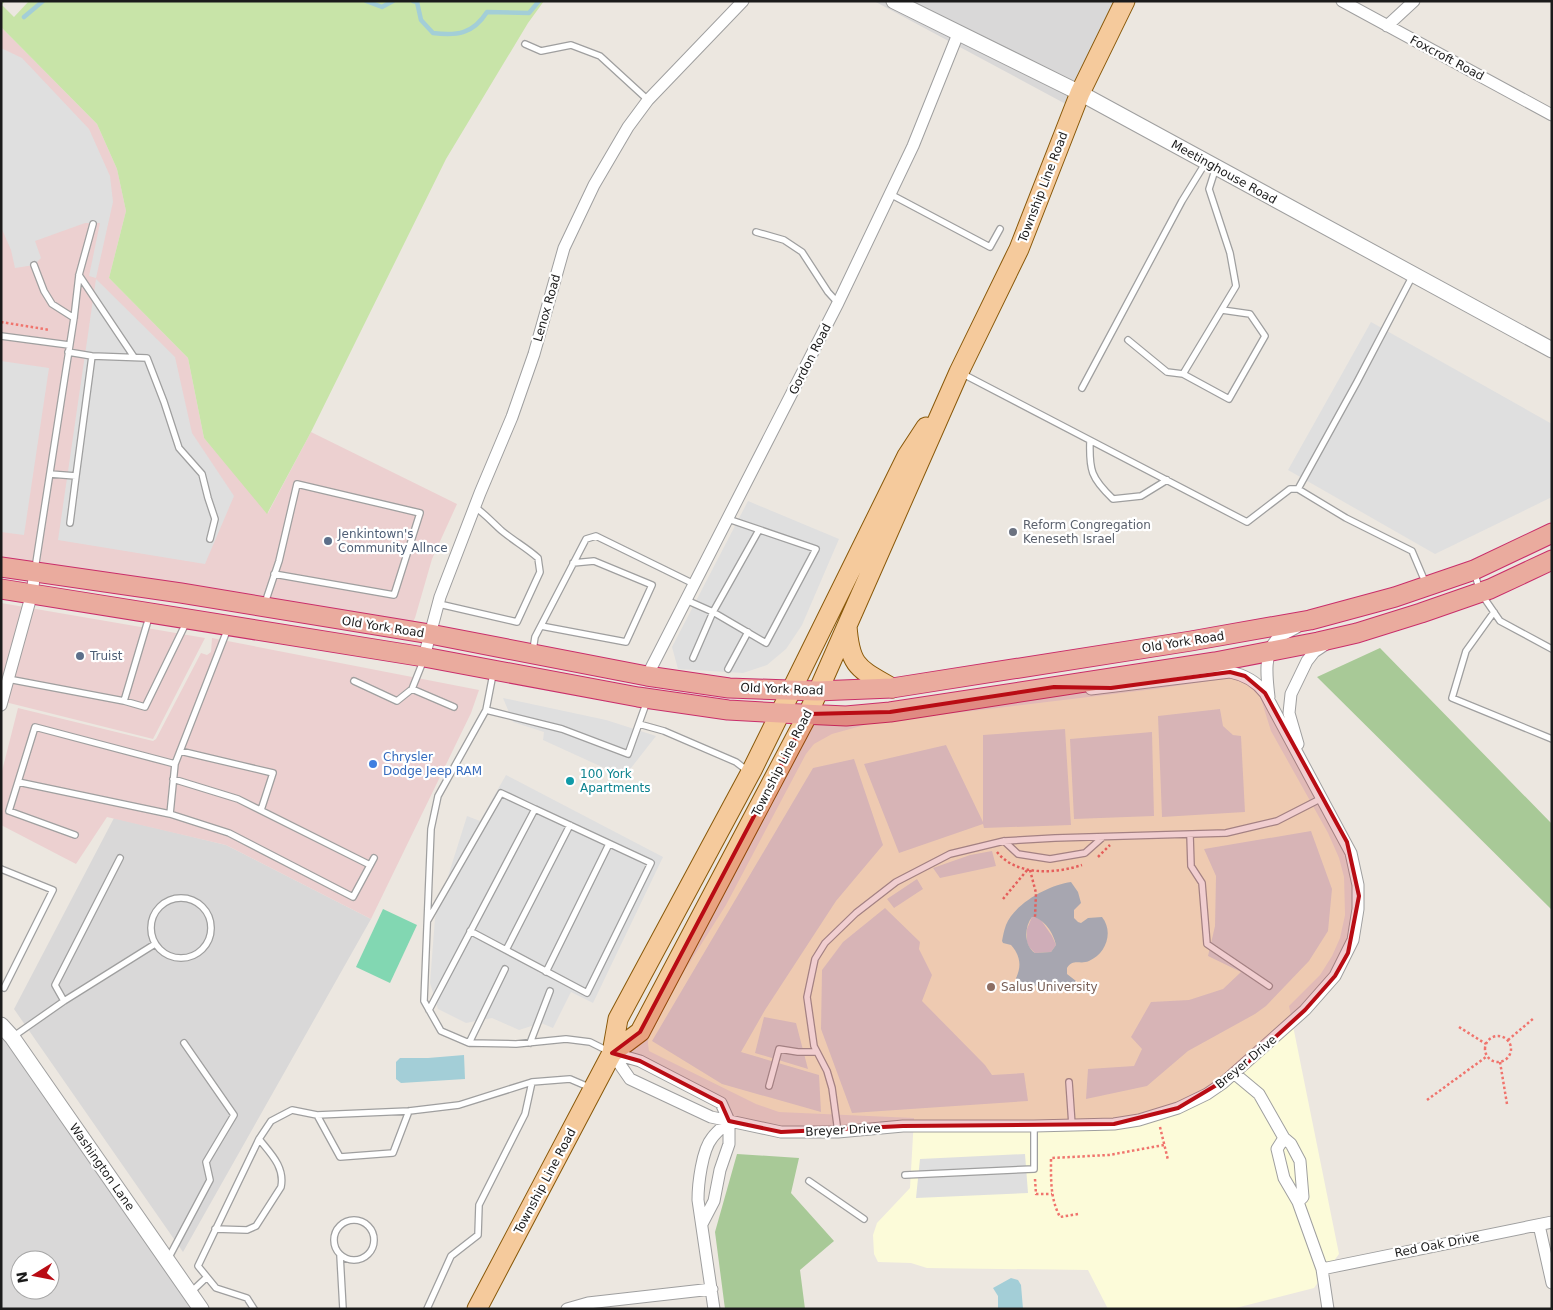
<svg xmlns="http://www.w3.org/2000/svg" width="1553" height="1310" font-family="'DejaVu Sans',sans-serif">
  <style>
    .residential { fill: #d9d8d8; fill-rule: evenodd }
    .commercial { fill: #ecd0d0 }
    .education { fill: #fcfbd9 }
    .grass { fill: #c8e4a8 }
    .forest { fill: #a8c997 }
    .pitch { fill: #82d7b2 }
    .parking { fill: #dfdfdf }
    .plaza { fill: #d5d6e1 }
    .water { fill: #a3ced7; fill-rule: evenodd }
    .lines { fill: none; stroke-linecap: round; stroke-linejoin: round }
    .stream { stroke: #a3ced7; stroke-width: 4.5 }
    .service-casing { stroke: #9f9f9f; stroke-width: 8 }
    .minor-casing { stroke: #9f9f9f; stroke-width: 13 }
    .tertiary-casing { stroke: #9f9f9f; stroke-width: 17 }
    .primary-casing { stroke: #885809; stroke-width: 21 }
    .trunk-casing { stroke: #c92e6a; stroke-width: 21 }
    .path { stroke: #f0746d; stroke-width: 2.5; stroke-dasharray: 2.5 2.5; stroke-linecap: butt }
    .service { stroke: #fff; stroke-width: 5.5 }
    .minor { stroke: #fff; stroke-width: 11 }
    .tertiary { stroke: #fff; stroke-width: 15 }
    .primary { stroke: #f5ca9c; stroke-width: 19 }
    .trunk { stroke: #eaab9e; stroke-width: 19 }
    .marked { fill: #b90c14; fill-opacity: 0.2; stroke: #b90c14; stroke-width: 4; stroke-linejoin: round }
    .worship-dot { fill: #6b7280; stroke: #fff; stroke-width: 2 }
    .service-dot { fill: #5c6f8a; stroke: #fff; stroke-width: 2 }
    .shop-dot { fill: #3f7fe0; stroke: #fff; stroke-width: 2 }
    .culture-dot { fill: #0f9aa8; stroke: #fff; stroke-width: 2 }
    .education-dot { fill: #8d6e63; stroke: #fff; stroke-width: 2 }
    .labels { text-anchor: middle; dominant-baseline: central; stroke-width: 4.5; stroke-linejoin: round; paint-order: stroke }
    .street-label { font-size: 12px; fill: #1b1b1b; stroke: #fff }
    .worship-label { font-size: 12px; fill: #5b616d; stroke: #fff; text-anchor: start }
    .service-label { font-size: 12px; fill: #4e5e75; stroke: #fff; text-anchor: start }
    .shop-label { font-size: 12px; fill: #366cbe; stroke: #fff; text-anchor: start }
    .culture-label { font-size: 12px; fill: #0d838f; stroke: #fff; text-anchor: start }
    .education-label { font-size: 12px; fill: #785e54; stroke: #fff; text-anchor: start }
  </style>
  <rect width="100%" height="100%" fill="#ece7e0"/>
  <path class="residential" d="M874 1H1127L1075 109Z
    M114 818 226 845 371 919 183 1252 14 1009Z
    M1 1025 201 1309H1ZM20 1260H50V1290H20Z"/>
  <path class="commercial" d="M1 27 97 124 117 169 126 211 109 278 188 358 204 438 268 513 311 432 457 504 432 559 415 618 407 631 1 568Z
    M1 603 205 638 153 739 1 701Z
    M212 638 479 690 471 713 371 919 226 845 107 817 76 864 1 825V775L18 708 153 741 156 739 201 653 207 655 211 652Z"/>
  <path class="education" d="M1230 678 1246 684 1260 696 1271 731 1328 833 1339 858 1344 877 1345 915 1340 938 1332 956 1320 975 1289 1006 1339 1254 1314 1288 1232 1309H1108L1088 1270 927 1268 911 1263 878 1262 874 1254 873 1235 877 1223 910 1188 914 1118 779 1112 756 1104 649 1051 648 1043 649 1032 666 1000 726 905 806 754 814 744 832 734 872 723 1155 689Z"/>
  <path class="grass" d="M1 1H5L2 5 14 17 29 1H544L528 23 446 159 311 432 267 514 204 438 188 358 109 278 126 211 117 169 97 124 1 27Z"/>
  <path class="forest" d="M1380 648 1552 824V910L1317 677Z
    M737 1154 799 1158 791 1193 834 1241 800 1270 805 1309H725L715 1232Z"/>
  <path class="pitch" d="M383 909 417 925 390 983 356 967Z"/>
  <path class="parking" d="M1 48 22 58 89 129 110 176 113 202 96 278 89 276 100 223H85L35 241 41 258 34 265 15 268 11 250 1 227Z
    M96 279 175 357 192 433 234 496 205 564 58 540Z
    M1371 322 1552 424V497L1435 554 1288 470Z
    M1 361 49 368 24 535 1 532Z
    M748 501 839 539 802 625 786 649 767 665 743 673 678 669 672 647Z
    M503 698 606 720 656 736 624 777 543 740 544 732 513 722Z
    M1220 709 1223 726 1233 735 1241 736 1245 812 1162 817 1158 716Z
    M1065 729 1071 825 984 828 983 824 899 853 864 764 946 745 983 822V735Z
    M1152 732 1154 816 1074 819 1070 739Z
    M854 759 883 845 836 901 765 1010 741 1052 819 1075 821 1112 722 1084 652 1041 813 768Z
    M506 775 663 857 593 1003 571 992 553 1028 541 1023 519 1030 492 1018 466 1023 438 1009 430 983 435 918 467 816 480 821Z
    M1311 831 1332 889 1328 931 1309 961 1266 1006 1255 1014 1188 1051 1147 1086 1086 1099 1088 1069 1134 1066 1142 1049 1131 1037 1151 1002 1189 1000 1223 989 1241 972 1208 956 1215 926 1216 876 1204 849Z
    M992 851 996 866 940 878 933 868 970 855Z
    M917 879 923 889 894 908 887 899Z
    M885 908 920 942 919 949 932 975 922 1001 985 1065 992 1075 1024 1073 1028 1101 852 1113 821 1029 822 970 843 942Z
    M764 1017 796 1023 808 1069 755 1053Z
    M1025 1154 1028 1193 916 1198 920 1159Z"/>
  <path class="plaza" d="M1032 917 1037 918 1041 920 1052 936 1056 945 1051 952 1035 953 1029 947 1027 942V929Z"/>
  <path class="water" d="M1071 882 1078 892 1081 903 1074 910V918L1078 922 1081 923 1088 918 1102 917C1114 932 1106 954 1089 961 1080 965 1073 958 1067 968V974L1076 981 1066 988 1055 985 1037 986 1020 983 1016 978C1022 966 1020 955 1011 945L1003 943 1002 941C1003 936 1004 930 1006 925 1015 903 1049 885 1071 882ZM1032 917C1044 918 1054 934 1056 945L1051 952 1035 953C1024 946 1024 927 1032 917Z
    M464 1055 465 1079 401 1083 396 1079V1062L400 1058H428Z
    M1011 1278 1018 1280 1021 1285 1023 1309H998V1296L993 1288Z"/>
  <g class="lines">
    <path class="stream" d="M366 1 382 7 393 1
      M413 1 417 2 421 20 433 33C457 36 473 34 487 12L529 13 539 1
      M24 17 43 1"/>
    <g class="service-casing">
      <path id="service" d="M525 44 541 51 571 45 600 56 648 100
        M1216 167 1209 189 1230 253 1236 286 1183 374 1229 399 1265 336 1250 314 1222 310
        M890 194 990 247 1000 229
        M756 232 784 240 802 252 828 292 838 303
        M34 265 44 291 52 304 74 318
        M79 275 134 357
        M1 336 69 345
        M1128 340 1167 372 1183 374
        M68 352 92 356 147 358 164 402 179 448 202 474 208 498 215 519 210 539
        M961 373 1247 522 1290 489H1298L1346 518 1412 551 1426 584
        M1082 388 1182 201 1206 162
        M1090 441C1089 470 1091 478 1113 499L1141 496 1167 480
        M50 474 76 476 70 523
        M76 476 92 356
        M1298 489 1357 382 1413 275
        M728 519 816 549 766 643 713 612 759 530
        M35 569 74 318 79 275 93 224
        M1475 574 1480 592 1500 621 1552 649
        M686 600 713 612 693 658
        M265 603 279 561 297 484 420 513 394 595 274 574
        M439 604 517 622 540 572 538 558C527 548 514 541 502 531 493 523 485 514 475 507
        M1494 612 1466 651 1452 698 1552 739
        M541 626 626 642 652 585 594 561 573 563
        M533 650 535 637 586 539 596 536 694 584
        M728 669 748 632
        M493 674 486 710 562 729 628 754 647 701
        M8 679 124 701 145 707 186 623
        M354 681 397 701 412 689 424 659
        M412 689 454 707
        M124 701 149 617
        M486 710 438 796 431 829 424 1001 441 1031 469 1043 516 1044 566 1039 590 1042 610 1052
        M639 724 664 731 736 762 749 772
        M180 751 273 773 261 810
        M173 779 238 799 370 865
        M18 782 170 814 175 764
        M170 814 229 833 353 897 374 858
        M75 835 9 811 35 727 175 764 228 628
        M1190 835 1191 866 1202 883 1207 944 1269 986
        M1004 841 1018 854 1050 859 1085 853 1103 837
        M1 869 53 890 4 988
        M151 928a30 30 0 1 1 60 0a30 30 0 1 1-60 0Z
        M428 920 501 793 535 809 429 1010
        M470 931 587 993 651 863 535 809
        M506 950 570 825
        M546 972 609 844
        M64 1001 55 985 120 858
        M14 1036 64 1001 155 944
        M469 1043 505 969
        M530 1043 550 991
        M1069 1082 1072 1125
        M769 1086 779 1049 798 1052H817
        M409 1111 393 1153 340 1157 317 1115 409 1111 459 1105 532 1082
        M838 1132 832 1088 827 1071 814 1046 807 997 815 959 825 943 856 913 896 882 950 854 1004 841 1055 838 1226 833 1277 821 1322 798
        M905 1175 1034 1169V1126
        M809 1181 864 1219
        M334 1240a20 20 0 1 1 40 0a20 20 0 1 1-40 0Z
        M215 1229 247 1230 256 1226 281 1187C285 1167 271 1154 259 1139
        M340 1255 343 1309
        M168 1259 210 1180 206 1162 234 1115 184 1043
        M207 1277 216 1288 247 1298 254 1309
        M190 1293 207 1277 198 1266 259 1139 271 1121 292 1110 317 1115
        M427 1309 451 1256 478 1235 479 1205 525 1114 532 1082 570 1079 591 1088"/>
    </g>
    <g class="minor-casing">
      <path id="minor" d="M1342 1 1552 115
        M1387 26 1414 1
        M424 657 440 597 480 493 512 417 534 354 564 248 594 185 628 127 648 100 743 1
        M647 676 838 303 913 146 958 34
        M1269 697C1267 679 1263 654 1277 639 1282 634 1291 631 1297 627
        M1 705 32 593 35 572
        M1298 744 1289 713 1291 694 1307 661 1314 652 1326 644
        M612 1053 630 1079 711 1117 781 1132H838L903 1126H1034L1114 1124 1139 1120 1178 1108 1207 1094 1223 1083 1305 1010 1335 976 1353 940 1358 909V885L1351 853 1265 693C1256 681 1245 675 1230 672L1091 689
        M612 1053 640 1061 721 1103 729 1121V1144L720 1170 714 1201 702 1224
        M1235 1074 1259 1094 1284 1138 1291 1144 1300 1161 1303 1197 1298 1202
        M1284 1138 1277 1149 1284 1178 1298 1202 1322 1269 1328 1309
        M1539 1225 1552 1283
        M1322 1269 1552 1222
        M567 1309 588 1303 712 1289
        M714 1309 698 1200C698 1184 702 1150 712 1138 717 1131 724 1126 729 1121"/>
    </g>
    <g class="tertiary-casing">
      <path id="tertiary" d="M894 1 1080 93 1552 350
        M1 1025 12 1037 201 1309"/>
    </g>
    <g class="primary-casing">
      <path id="primary" d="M847 626C850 667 858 668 892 688
        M612 1053 640 1032 808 714 959 372 1019 249 1080 93 1125 1
        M477 1309 612 1053 618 1019 752 770 907 456 926 427"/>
    </g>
    <g class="trunk-casing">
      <path id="trunk" d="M1 567 181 593 430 634 647 676 729 688 817 691 892 688 1191 641 1310 620 1395 597 1474 570 1552 533
        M1 589 424 657 638 697 728 710 780 713 846 716 890 712 1215 662 1318 642 1357 633 1421 613 1490 589 1552 560"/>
    </g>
    <path class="path" d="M1 322 50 330
      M997 852C1016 876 1055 874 1082 865
      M1098 857 1110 845
      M1030 870 1036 893 1035 917
      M1003 899 1028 869
      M1459 1027 1486 1044
      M1485 1049a13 13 0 1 1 26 0a13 13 0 1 1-26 0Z
      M1508 1040 1534 1018
      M1500 1062 1507 1104
      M1427 1100 1486 1057
      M1160 1127 1168 1160
      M1035 1179 1036 1194H1052
      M1078 1214 1060 1217C1050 1198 1051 1179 1051 1158L1109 1155 1164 1145"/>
    <use href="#service" class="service"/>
    <use href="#minor" class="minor"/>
    <use href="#tertiary" class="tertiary"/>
    <use href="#primary" class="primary"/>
    <use href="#trunk" class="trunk"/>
  </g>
  <path class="marked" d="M1230 672 1245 676 1265 693 1347 842 1359 896 1348 953 1335 976 1305 1010 1235 1074 1178 1108 1114 1124 903 1126 781 1132 729 1121 721 1103 640 1061 612 1053 640 1032 808 714 890 712 1054 687 1111 688Z"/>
  <circle class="worship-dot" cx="1013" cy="532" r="5"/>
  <g class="service-dot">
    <circle cx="328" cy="541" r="5"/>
    <circle cx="80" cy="656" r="5"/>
  </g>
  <circle class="shop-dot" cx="373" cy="764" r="5"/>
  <circle class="culture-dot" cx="570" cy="781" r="5"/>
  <circle class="education-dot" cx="991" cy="987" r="5"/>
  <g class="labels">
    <g class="street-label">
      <text transform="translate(1447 58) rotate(28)">Foxcroft Road</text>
      <text transform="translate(1224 172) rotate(29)">Meetinghouse Road</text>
      <text transform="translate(1043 187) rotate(-69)">Township Line Road</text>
      <text transform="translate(547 308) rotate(-74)">Lenox Road</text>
      <text transform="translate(810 359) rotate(-63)">Gordon Road</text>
      <text transform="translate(383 627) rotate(9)">Old York Road</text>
      <text transform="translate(1183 642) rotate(-9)">Old York Road</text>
      <text transform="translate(782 689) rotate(2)">Old York Road</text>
      <text transform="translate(782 763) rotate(-63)">Township Line Road</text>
      <text transform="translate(1246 1062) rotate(-40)">Breyer Drive</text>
      <text transform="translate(843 1130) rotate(-3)">Breyer Drive</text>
      <text transform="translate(102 1167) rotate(55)">Washington Lane</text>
      <text transform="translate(545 1181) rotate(-62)">Township Line Road</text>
      <text transform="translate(1437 1245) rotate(-11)">Red Oak Drive</text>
    </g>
    <g class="worship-label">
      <text x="1023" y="525">Reform Congregation<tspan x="1023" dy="14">Keneseth Israel</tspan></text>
    </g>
    <g class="service-label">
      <text x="338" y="534">Jenkintown's<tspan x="338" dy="14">Community Allnce</tspan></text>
      <text x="90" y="656">Truist</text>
    </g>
    <g class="shop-label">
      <text x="383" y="757">Chrysler<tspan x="383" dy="14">Dodge Jeep RAM</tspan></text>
    </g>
    <g class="culture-label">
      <text x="580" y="774">100 York<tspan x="580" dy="14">Apartments</tspan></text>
    </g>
    <g class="education-label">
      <text x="1001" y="987">Salus University</text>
    </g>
  </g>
  <rect width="1553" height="1310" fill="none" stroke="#1b1b1b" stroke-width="5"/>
  <g transform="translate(35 1275) rotate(260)"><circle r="24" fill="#ffffff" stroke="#a4a4a4"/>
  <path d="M0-4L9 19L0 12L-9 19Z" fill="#b90c14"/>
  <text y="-8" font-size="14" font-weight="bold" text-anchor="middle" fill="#1b1b1b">N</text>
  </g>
</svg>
